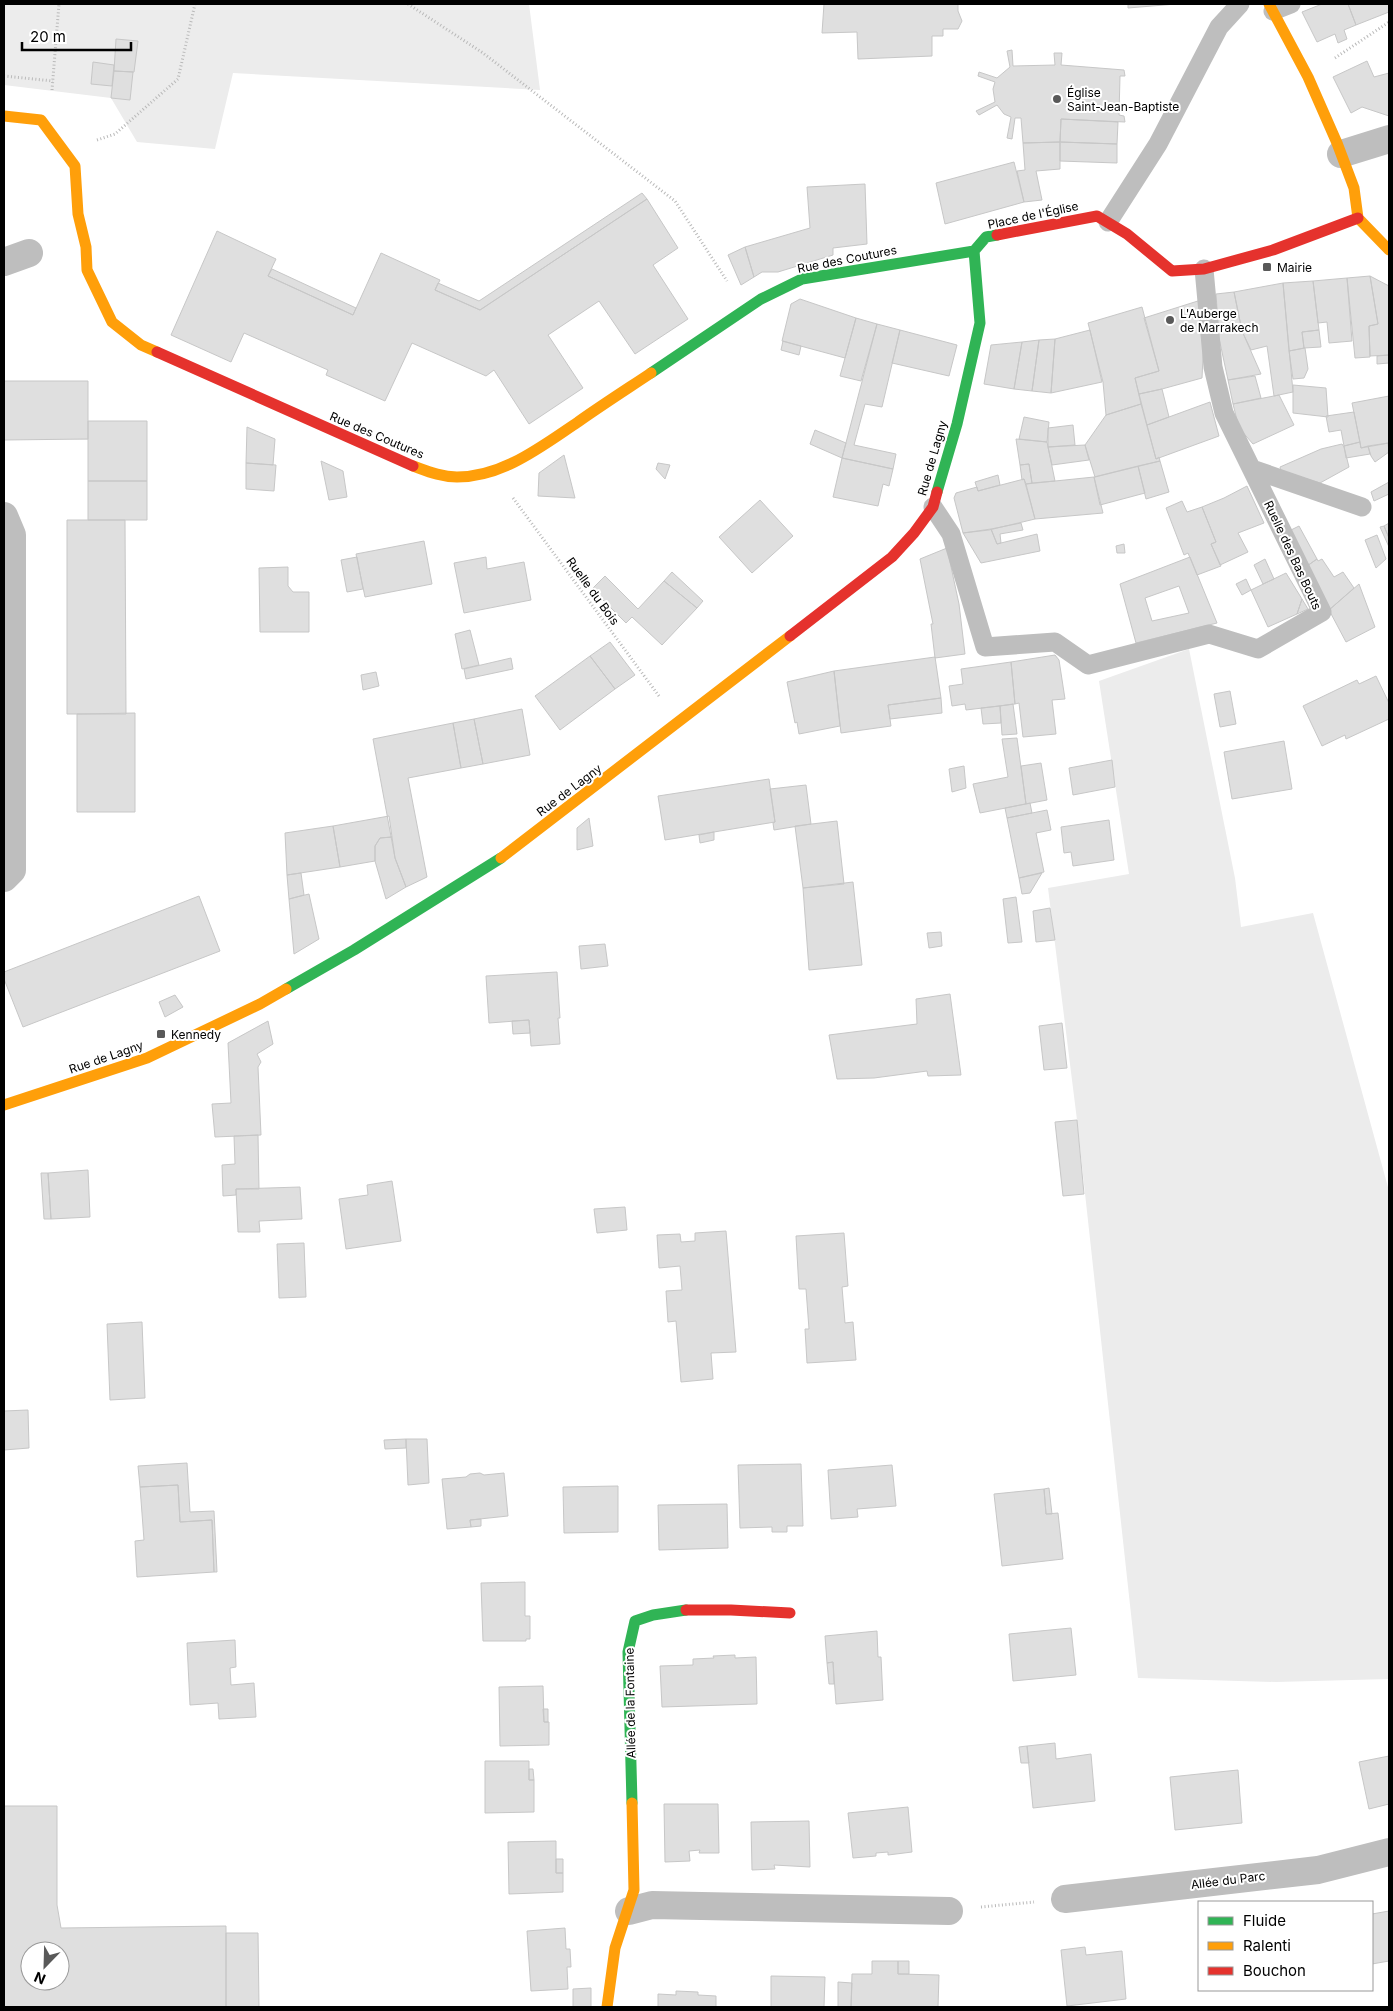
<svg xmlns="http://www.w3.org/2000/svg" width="1393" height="2011" font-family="Inter,sans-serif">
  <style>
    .green { fill: #ececec }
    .building { fill: #dfdfdf; stroke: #c7c7c7; fill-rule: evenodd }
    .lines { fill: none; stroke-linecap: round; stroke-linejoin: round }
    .path { stroke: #b9b9b9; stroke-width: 3; stroke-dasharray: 1 2.5; stroke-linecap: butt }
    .lane { stroke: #bebebe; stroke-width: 19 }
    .street { stroke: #bebebe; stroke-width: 28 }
    .fast { stroke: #30b455; stroke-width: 11 }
    .slow { stroke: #ff9f0a; stroke-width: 11 }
    .jam { stroke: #e5322d; stroke-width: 11 }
    .poi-dot { fill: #595959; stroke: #fff; stroke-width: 2 }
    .labels { text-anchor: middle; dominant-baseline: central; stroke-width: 4; stroke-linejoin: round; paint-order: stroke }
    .poi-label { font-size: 12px; fill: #000; stroke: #fff; text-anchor: start }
    .street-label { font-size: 12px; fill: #000; stroke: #fff }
  </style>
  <rect width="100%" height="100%" fill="#fff"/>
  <path class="green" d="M4 4H529L540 90 233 73 215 149 137 142 111 98 4 85Z
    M1189 649 1235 878 1241 927 1313 913 1389 1191V1679L1276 1682 1138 1678 1077 1120 1048 888 1129 874 1099 681Z"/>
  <path class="building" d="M824 4H958V11L962 21 958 29H943V36H932V56L858 59 857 32 822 33Z
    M1128 4H1176L1128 8Z
    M1322 4H1348L1356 25 1344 30 1347 39 1338 43 1335 34 1317 42 1302 12Z
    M1348 4H1389V12L1356 25Z
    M116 39 138 41 134 72 114 71Z
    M1012 50 1013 66 1055 65 1054 53H1062L1061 65 1124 70 1125 76H1120L1119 115 1124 116 1125 122 1061 119 1060 142 1023 143 1021 118H1015L1012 139 1007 138 1011 117 1004 114 997 105 979 115 976 111 995 102 993 89 995 82 978 76 979 72 997 78 1010 67 1007 51Z
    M1367 61 1374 77 1389 73V116L1362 107 1351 113 1333 77Z
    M93 62 114 65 112 86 91 84Z
    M114 71 133 72 130 100 111 98Z
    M1061 119 1118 122 1117 144 1060 142Z
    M1060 142 1117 144V163L1060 161Z
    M1060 142V169L1036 171 1042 200 1024 202 1017 171 1025 170 1023 143Z
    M1014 162 1024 202 945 224 936 183Z
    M865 184 867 244 833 248V255L778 272H762L754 277 745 247 810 228 807 187Z
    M642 193 647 199 480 310 435 290 438 283 479 301Z
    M647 199 678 248 653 265 688 319 635 354 599 301 548 335 583 388 529 424 494 370 486 376 412 343 385 401 326 375 328 370 244 333 231 362 171 335 217 231 276 259 268 276 353 315 381 253 440 280 435 290 480 310Z
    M745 247 754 277 741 285 728 255Z
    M272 269 356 308 353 315 268 276Z
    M1370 276 1389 286V355L1370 356 1369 326 1378 324Z
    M1370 276 1378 324 1369 326 1370 357 1355 358 1347 278Z
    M1347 278 1352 341 1329 343 1327 322 1318 323 1313 281Z
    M1313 281 1319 330 1302 332 1304 348 1289 351 1283 283Z
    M1283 283 1293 392 1274 396 1267 346 1251 350 1242 331 1234 292Z
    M1234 292 1242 331 1261 374 1228 380 1219 338 1216 294Z
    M800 299 856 318 845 358 782 341 791 304Z
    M1201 300 1204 336 1202 378 1162 389 1139 394 1135 378 1159 371 1144 318Z
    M1142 307 1159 371 1135 378 1141 404 1106 415 1103 382 1088 323Z
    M856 318 877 324 861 381 840 376Z
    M877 324 900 330 882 407 865 404 854 445 896 454 893 469 842 458Z
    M900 330 957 345 949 376 892 363Z
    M1090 330 1102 382 1051 393 1055 339Z
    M1319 330 1321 347 1304 348 1302 332Z
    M1055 339 1051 393 1032 391 1039 340Z
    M1039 340 1032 391 1014 389 1022 342Z
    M783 341 801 346 799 355 781 350Z
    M1022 342 1014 389 984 384 991 345Z
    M1305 348 1308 369 1304 378 1293 379 1289 351Z
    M1389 355V363L1377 364V356Z
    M1255 376 1261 398 1233 404 1228 380Z
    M4 381H88V439L4 440Z
    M1293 385 1326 388 1328 417 1293 413Z
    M1162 389 1169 417 1147 425 1139 394Z
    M1279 395 1294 425 1253 444 1239 428 1233 404Z
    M1389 396V443L1361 448 1352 403Z
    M1210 402 1219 436 1156 459 1147 425Z
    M1141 404 1156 459 1159 457 1160 461 1095 477 1085 445 1106 415Z
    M1354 412 1360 442 1344 446 1341 430 1329 432 1326 416Z
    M1024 417 1049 422 1047 442 1019 439Z
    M88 421H147V481H88Z
    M1073 425 1075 445 1048 447V428Z
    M247 427 275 439 273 465 246 463Z
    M815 430 846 443 842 458 810 444Z
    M1016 439 1047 442 1055 481 1032 483 1029 464 1020 465Z
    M1360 442 1361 448 1368 446 1370 454 1346 458 1344 446Z
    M1388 443 1389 452 1375 462 1371 456 1368 446Z
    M1342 444 1344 447 1349 467 1320 483 1281 471 1280 467 1321 449Z
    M1085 445 1089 460 1052 465 1048 447Z
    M564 455 575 498 538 496 539 473Z
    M842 458 893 469 889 486 883 484 878 506 833 497Z
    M321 461 343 471 347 497 329 500Z
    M1160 461 1169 492 1146 499 1138 466Z
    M246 463 276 465 274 491 246 489Z
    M658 463 670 465 665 479 656 469Z
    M1029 464 1032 483 1026 484 1024 479 1022 480 1020 465Z
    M1138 466 1145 493 1100 505 1094 477Z
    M998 475 1000 485 978 491 975 482Z
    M1094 477 1103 513 1035 519 1026 484Z
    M1024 479 1035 519 989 530 963 533 954 498 956 493 977 487 978 491Z
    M88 481H147V520H88Z
    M1389 482V494L1374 501 1371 492Z
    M1247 486 1264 523 1238 533 1248 552 1220 565 1211 544 1216 542 1202 507 1224 498Z
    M760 500 793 536 752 573 719 537Z
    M1182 501 1187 512 1202 507 1216 542 1211 544 1221 566 1197 575 1188 553 1184 555 1166 508Z
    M67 520H125L126 714H67Z
    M1021 523 1023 530 1000 534 1001 543 997 544 991 529Z
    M1389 523V538L1384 526Z
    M1299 526 1317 559 1307 566 1289 531Z
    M1384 526 1389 538V547L1380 527Z
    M991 529 997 544 1037 534 1040 551 981 563 963 533Z
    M1377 535 1386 559 1376 568 1365 540Z
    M424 541 432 584 365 597 356 554Z
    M1124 544 1125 553H1117L1116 546Z
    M947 548 959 604 965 654 935 658 931 624H933L920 559Z
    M357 557 363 589 347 592 341 560Z
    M486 557 487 569 524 562 531 600 464 613 454 563Z
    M1190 557 1217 623 1136 643 1120 584ZM1179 586 1189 613 1152 621 1145 598Z
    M1265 559 1274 579 1263 584 1254 565Z
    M1317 559 1318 561 1322 559 1334 577 1343 572 1354 588 1329 610 1307 566Z
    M288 567V586L293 592H309V632H260L259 568Z
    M672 572 703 601 697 608 664 581Z
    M1286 573 1302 599 1297 614 1268 627 1251 590Z
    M605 576 638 609 664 581 697 608 662 645 632 617 626 623 592 589Z
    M1246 579 1251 590 1242 595 1236 584Z
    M1359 584 1375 627 1346 642 1329 610Z
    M1302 599 1308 609 1297 614Z
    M470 630 479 665 462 669 455 634Z
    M610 642 635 675 615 689 590 656Z
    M1055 655 1059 660 1065 699 1052 700 1056 734 1023 737 1019 703 1015 704 1011 662Z
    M590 656 615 689 560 730 535 696Z
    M935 657 941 698 888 705 891 726 841 733 834 671Z
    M511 658 513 669 466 679 464 669Z
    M1011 662 1015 704 966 710 965 704 952 706 949 686 963 684 961 669Z
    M834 671 840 726 799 734 797 722 795 723 787 682Z
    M376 672 379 686 363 690 361 675Z
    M1376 676 1389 703V719L1346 739 1345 735 1322 746 1303 706 1357 680 1359 684Z
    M1230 691 1236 724 1220 727 1214 694Z
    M941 698 942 713 890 719 888 705Z
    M1013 704 1017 734 1002 735 1000 706Z
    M1000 706 1001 723 983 724 981 708Z
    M522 709 530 755 483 764 474 719Z
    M135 713V812H77V714Z
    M474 719 483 764 461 768 453 723Z
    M453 723 461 768 408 778 427 877 406 887 395 858 373 739Z
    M1017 738 1026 804 980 813 973 784 1008 777 1002 739Z
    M1284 741 1292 789 1232 799 1224 752Z
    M1112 760 1115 787 1073 795 1069 768Z
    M1041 763 1047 800 1026 804 1021 766Z
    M964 766 966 788 952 792 949 769Z
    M769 779 775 822 665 840 658 796Z
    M806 785 811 824 774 830 773 823 775 822 770 789Z
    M1030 803 1032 813 1007 818 1005 808Z
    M1047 810 1051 830 1036 833 1044 872 1019 878 1007 818Z
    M389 816 392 837 380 838 375 846V861L340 867 333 826Z
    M589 818 593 846 577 850V828Z
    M1109 820 1114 860 1073 866 1071 852 1064 853 1061 827Z
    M837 821 844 884 803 888 795 826Z
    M333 826 340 867 287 875 285 833Z
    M714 832V840L700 843 699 835Z
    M392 837 395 858 406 887 386 899 375 861V846L380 838Z
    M301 873 304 895 289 899 287 875Z
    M1042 873 1030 893 1022 894 1019 878Z
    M853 882 862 965 809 970 803 888Z
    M309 894 319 939 294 954 289 899Z
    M199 896 220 951 23 1027 4 979V972Z
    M1016 897 1022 942 1008 943 1003 899Z
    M1050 908 1055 940 1036 942 1033 911Z
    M941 932 942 946 929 948 927 933Z
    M605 944 608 966 581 969 579 946Z
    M557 972 560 1018H558L560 1044 531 1046 529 1020 489 1023 486 976Z
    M950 994 961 1075 928 1076 927 1071 874 1078 837 1079 829 1035 917 1024 916 999Z
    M175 995 183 1007 165 1017 159 1002Z
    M529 1020 530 1033 513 1034 512 1021Z
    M268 1021 273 1044 257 1054 261 1062 258 1067 261 1135 215 1137 212 1104 231 1103 228 1043Z
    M1062 1023 1067 1068 1044 1070 1039 1026Z
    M1077 1120 1084 1194 1063 1196 1055 1122Z
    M258 1135 259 1189H236V1195L223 1196 222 1165 235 1164 234 1136Z
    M88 1170 90 1217 51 1219 48 1173Z
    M41 1173H48L51 1219H44Z
    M392 1181 401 1241 346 1249 339 1199 368 1195 367 1185Z
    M300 1187 302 1219 259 1221 260 1232H238L236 1189Z
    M625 1207 627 1230 597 1233 594 1209Z
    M726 1231 736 1352 711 1353 713 1379 681 1382 676 1321 668 1322 666 1291 682 1290 680 1266 659 1268 657 1235 680 1234 681 1242 695 1241V1233Z
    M844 1233 848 1286 842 1287 845 1323 853 1322 856 1360 807 1363 805 1329H809L806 1289H799L796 1236Z
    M304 1243 306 1297 279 1298 277 1244Z
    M142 1322 145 1398 110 1400 107 1324Z
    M28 1410 29 1448 4 1450V1411Z
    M406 1439H427L429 1483 408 1485Z
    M406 1439V1448L385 1449 384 1440Z
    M187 1463 190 1512 214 1511 217 1572H214L212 1520 180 1522 178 1485 140 1487 138 1466Z
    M801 1464 803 1526H787V1532H772V1527L740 1528 738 1465Z
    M892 1465 896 1506 857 1509 858 1517 831 1519 828 1470Z
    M480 1473 484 1475 504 1473 508 1516 470 1520 471 1527 447 1529 442 1479 466 1477 470 1474Z
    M178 1485 180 1522 212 1520 214 1572 137 1577 135 1541 144 1540 140 1487Z
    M618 1486V1532L564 1533 563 1487Z
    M1049 1488 1052 1514H1046L1044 1489Z
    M1044 1489 1046 1514 1058 1513 1063 1559 1002 1566 994 1494Z
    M727 1504 728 1548 659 1550 658 1505Z
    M481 1519V1526L471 1527 470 1520Z
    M525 1582V1616H530V1639H526V1641H483L481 1583Z
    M1071 1628 1076 1675 1013 1681 1009 1634Z
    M877 1631 878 1657H881L883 1700 836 1704 833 1662 827 1663 825 1636Z
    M235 1640 236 1667 230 1668 231 1685 254 1683 256 1717 219 1719 218 1703 190 1705 187 1643Z
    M735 1655V1658L756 1657 757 1704 662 1707 660 1666 693 1665V1659L714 1658 713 1656Z
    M833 1662 834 1684H829L827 1663Z
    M543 1686 544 1722H549V1745L500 1746 499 1687Z
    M543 1709H548V1722H544Z
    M1055 1743 1056 1759 1091 1754 1095 1801 1033 1808 1027 1746Z
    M1027 1746 1029 1763H1021L1019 1747Z
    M1389 1756V1804L1369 1809 1359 1762Z
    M485 1761H529V1780H534V1812L485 1813Z
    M529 1769H533L534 1780H529Z
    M1238 1770 1242 1823 1175 1830 1170 1777Z
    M664 1804H718L719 1853H699L700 1850 689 1851 690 1861 665 1862Z
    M4 1806H57V1905L61 1928 226 1926V2007H4ZM30 1951H60V1981H30Z
    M908 1807 912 1852 888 1855V1852L876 1853V1856L853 1858 848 1813Z
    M809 1821 810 1867 774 1865 775 1869 752 1870 751 1822Z
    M556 1841V1873H563V1892L509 1894 508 1842Z
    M556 1859H563V1873H556Z
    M1389 1911V1961L1372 1964V1914Z
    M565 1928 566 1949H570L571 1967H567L568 1989 531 1991 527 1931Z
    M226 1933H258L259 2007H226Z
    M1085 1947 1086 1955 1122 1951 1126 1999 1067 2006 1061 1950Z
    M872 1961H898V1974L939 1975 938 2007H851L852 1974H872Z
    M898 1961H909V1974H898Z
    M771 1976 825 1977 824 2007H771Z
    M838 1982 852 1983 851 2007H838Z
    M591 1988V2007H573V1989Z
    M676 1991 698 1992V1995L716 1996V2007H658V1994L676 1995Z"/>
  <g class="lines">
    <path class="path" d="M408 4 483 53 675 201 727 281
      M1335 58 1389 22
      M4 76 53 81
      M52 90 59 4
      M97 140 115 134 178 79 195 4
      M513 498 659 696
      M981 1907 1034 1902"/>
    <path class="lane" d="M1273 11 1291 4
      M1108 222 1158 144 1219 27 1240 4
      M1252 469 1362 507
      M933 507 951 534 985 647 1055 642 1088 665 1209 634 1258 649 1322 612 1224 413 1213 367 1204 269"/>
    <path class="street" d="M1341 154 1389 139
      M4 262 29 253
      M4 516 12 535V870L4 878
      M1065 1899 1318 1870 1389 1852
      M629 1911 652 1905 949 1911"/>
    <path class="fast" d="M651 373 761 299 802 279 974 251
      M937 492 957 424 980 323 974 251 986 237 997 235
      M286 989 354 950 501 858
      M632 1803 628 1652 635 1621 653 1615 686 1610"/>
    <path class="slow" d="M1269 4 1308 77 1337 143 1354 188 1358 218 1389 250
      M4 116 41 120 75 166 78 214 86 247 87 270 112 322 141 345 157 352
      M413 466C427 471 441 477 457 477 503 477 542 446 578 422 602 405 627 389 651 373
      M501 858 790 636
      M4 1105 147 1058 260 1004 286 989
      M607 2007 615 1948 634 1890 632 1803"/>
    <path class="jam" d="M997 235 1097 216 1127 234 1172 271 1204 269 1273 250 1358 218
      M157 352 413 466
      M790 636 892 557 914 533 933 507 937 492
      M686 1610H731L790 1613"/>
  </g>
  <g class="poi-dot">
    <circle cx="1057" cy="99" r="5"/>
    <rect x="1262" y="262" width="10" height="10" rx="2.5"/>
    <circle cx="1170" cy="320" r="5"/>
    <rect x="156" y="1029" width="10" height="10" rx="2.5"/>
  </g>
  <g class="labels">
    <g class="poi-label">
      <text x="1067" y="92">Église<tspan x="1067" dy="14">Saint-Jean-Baptiste</tspan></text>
      <text x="1277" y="267">Mairie</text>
      <text x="1180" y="313">L'Auberge<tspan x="1180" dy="14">de Marrakech</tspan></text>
      <text x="171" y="1034">Kennedy</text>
    </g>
    <g class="street-label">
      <text transform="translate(1033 215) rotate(-12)">Place de l'Église</text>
      <text transform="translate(847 259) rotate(-11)">Rue des Coutures</text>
      <text transform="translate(377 435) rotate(23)">Rue des Coutures</text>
      <text transform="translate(932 458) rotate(-74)">Rue de Lagny</text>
      <text transform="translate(1293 555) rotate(65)">Ruelle des Bas Bouts</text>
      <text transform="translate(593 591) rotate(54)">Ruelle du Bois</text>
      <text transform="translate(569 790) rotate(-37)">Rue de Lagny</text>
      <text transform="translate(106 1057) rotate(-19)">Rue de Lagny</text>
      <text transform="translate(630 1703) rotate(-91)">Allée de la Fontaine</text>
      <text transform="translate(1228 1880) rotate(-7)">Allée du Parc</text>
    </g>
  </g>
  <rect width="1393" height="2011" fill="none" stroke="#000000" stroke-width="10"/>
  <rect x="1198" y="1901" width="175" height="90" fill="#ffffff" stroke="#999999"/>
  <rect x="1208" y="1917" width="25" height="8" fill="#30b455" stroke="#999999"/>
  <text x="1243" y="1926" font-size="15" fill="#000000">Fluide</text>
  <rect x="1208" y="1942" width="25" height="8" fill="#ff9f0a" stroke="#999999"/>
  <text x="1243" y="1951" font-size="15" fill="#000000">Ralenti</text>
  <rect x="1208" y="1967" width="25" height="8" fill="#e5322d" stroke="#999999"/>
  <text x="1243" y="1976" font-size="15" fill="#000000">Bouchon</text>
  <g transform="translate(45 1966) rotate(203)"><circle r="24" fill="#ffffff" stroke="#999999"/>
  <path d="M0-4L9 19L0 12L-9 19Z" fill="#595959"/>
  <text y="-8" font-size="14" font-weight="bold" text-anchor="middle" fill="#000000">N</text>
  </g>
  <path d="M22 42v8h109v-8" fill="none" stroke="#000000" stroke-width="2.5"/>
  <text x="30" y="42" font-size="15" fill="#000000" stroke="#ffffff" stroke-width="4" paint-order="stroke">20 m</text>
</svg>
